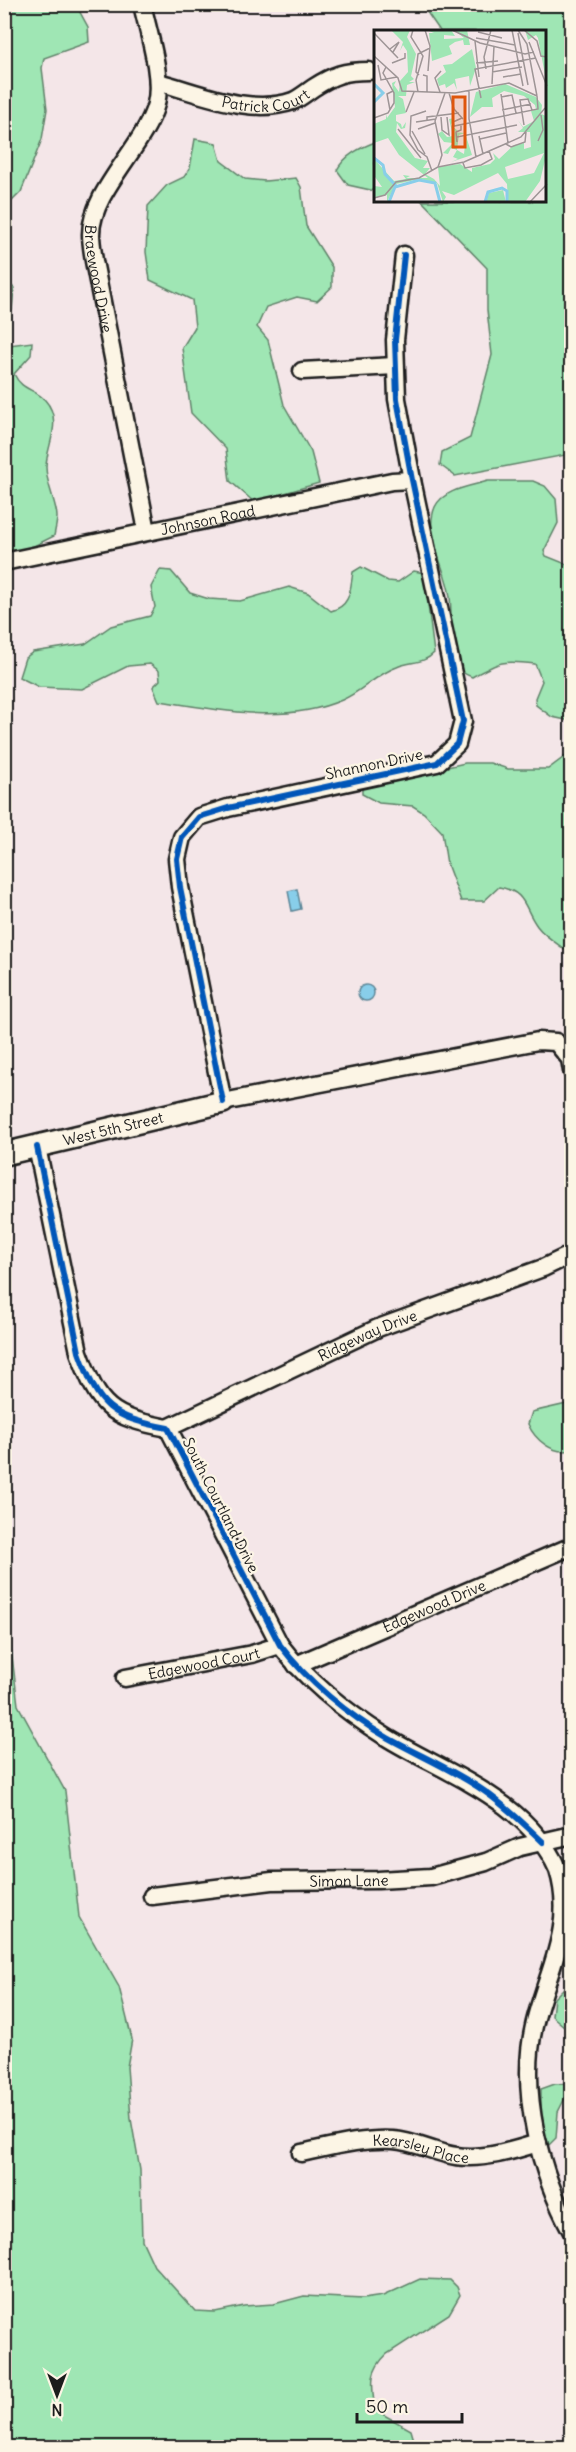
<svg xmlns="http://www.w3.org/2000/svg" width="576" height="2452" font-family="Delius,sans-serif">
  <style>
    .green { fill: #9fe6b4; stroke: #5e8168; stroke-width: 1.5 }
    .water { fill: #88ceea; stroke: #5d8798; stroke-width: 1.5 }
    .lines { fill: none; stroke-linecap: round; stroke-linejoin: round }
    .minor-casing { stroke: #1c1c1c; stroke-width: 21 }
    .tertiary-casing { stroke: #1c1c1c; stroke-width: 26 }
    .minor { stroke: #fcf5e5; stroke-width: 16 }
    .tertiary { stroke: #fcf5e5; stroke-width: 21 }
    .cycleway-casing { stroke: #fcf5e5; stroke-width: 10 }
    .cycleway { stroke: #0057b8; stroke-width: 6 }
    .labels { text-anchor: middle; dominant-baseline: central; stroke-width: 4.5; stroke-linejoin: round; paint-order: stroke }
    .street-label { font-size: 15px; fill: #1c1c1c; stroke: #fcf5e5 }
    .inset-river { fill: none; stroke: #88ceea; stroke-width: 3 }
    .inset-road { fill: none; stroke: #9e9596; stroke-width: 1.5 }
    .view { fill: #de560d; fill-opacity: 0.15; stroke: #de560d; stroke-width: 3 }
    .inset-edge { fill: none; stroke: #1c1c1c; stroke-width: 3 }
  </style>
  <rect width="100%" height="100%" fill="#f4e6e8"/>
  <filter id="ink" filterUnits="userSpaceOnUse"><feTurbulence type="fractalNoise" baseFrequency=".0167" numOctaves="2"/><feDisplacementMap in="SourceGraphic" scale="12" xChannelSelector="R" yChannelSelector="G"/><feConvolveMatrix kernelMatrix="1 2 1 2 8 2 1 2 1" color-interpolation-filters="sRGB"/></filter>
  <g filter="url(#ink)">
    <path class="green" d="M5 4 76 5 88 27 89 42 44 58 42 68 47 109 42 139 21 192 5 208Z
      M422 5H571V454L455 476 440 465 442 452 470 438 492 355 487 310V268L422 201H544V32L440 31Z
      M195 139 216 143 221 161 245 179 265 181 296 178 301 187 306 226 332 267V287L317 301 297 297 266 307 257 327 268 340 284 405 311 452 319 483 254 502 230 481 226 449 191 413 182 348 195 327 192 300 150 280 146 252 148 206 167 185 184 177 190 168Z
      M375 142V191L348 185 337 170C345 155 360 148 375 142Z
      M5 280 14 288 12 310 5 317Z
      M32 342 31 355 14 374C22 391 34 388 45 400 64 421 46 446 46 467 46 484 57 504 57 517 57 523 55 530 54 536L28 549 5 551V343L9 345Z
      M488 481H533L545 486 556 499 558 523 544 551 546 556 571 566V721L552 717 536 705 535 698 542 681 535 664C503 660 500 661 472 677 464 674 459 671 456 662 450 647 452 615 450 597 447 569 423 535 435 507 443 489 472 486 488 481Z
      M361 567 388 581 398 582 414 571 424 573 434 653C424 664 411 661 397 667 377 674 361 692 342 700 284 725 219 710 159 701L153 687 160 680 159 671 150 664 128 666 82 689 39 687 19 677 25 658 33 652 85 644 111 626 150 616 155 607 151 587 160 570 171 571 190 593 209 599 240 601 289 587 308 593 331 611C351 606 350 590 353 572Z
      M571 752V954C561 946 545 937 537 926 523 907 527 892 499 887L484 901H461L447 864 442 832 424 813 413 806 379 803 362 794V787L368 785 465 763H490L508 769H548Z
      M571 1403V1450C553 1455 535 1440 528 1424L532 1412Z
      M5 1599 18 1705 65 1791 79 1917 119 1987 132 2039 127 2067 131 2119 140 2170 142 2240 154 2266 195 2311 215 2312 244 2306 274 2304 304 2296 363 2299 383 2296 420 2279 450 2280 457 2287 460 2295 449 2314 387 2354C368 2372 372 2386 375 2410L411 2430 416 2447H5Z
      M563 1989H571V2032L552 2016 554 1998Z
      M571 2083V2096L565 2098 558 2112 556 2138 549 2145 541 2135V2089L555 2084Z"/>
    <path class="water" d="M297 889 301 909 292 911 288 891Z
      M358 993a8 8 0 1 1 16 0a8 8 0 1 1-16 0Z"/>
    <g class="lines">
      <g class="minor-casing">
        <g id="minor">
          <path id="s1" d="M142 4C148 32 163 76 156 104 145 146 91 191 91 234 91 243 93 253 94 261L147 531"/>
          <path id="s2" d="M158 82C200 93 250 116 293 101 300 98 307 92 313 88 333 75 344 71 369 71"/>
          <path d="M404 255 395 340 397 399 412 480 463 721 457 744 437 763 228 808 199 817 182 837 177 859 180 887 223 1102 538 1041 556 1042 570 1059 572 1071"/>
          <path d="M302 371 395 366"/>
          <path id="s3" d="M4 562 392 481 412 480"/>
          <path d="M37 1147 79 1352C99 1408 110 1417 168 1428L280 1645C308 1682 346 1712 386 1737 446 1774 527 1799 558 1870 576 1927 546 1973 534 2026 519 2092 540 2174 572 2232"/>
          <path id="s4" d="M168 1428 378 1328 543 1268 572 1254"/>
          <path id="s5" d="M296 1665 572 1546"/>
          <path id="s6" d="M125 1678 252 1654 280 1645"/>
          <path id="s7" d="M152 1896 272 1881 378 1880 431 1877 486 1862 520 1847 572 1835"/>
          <path id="s8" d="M301 2153C330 2147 363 2138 393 2140 414 2141 435 2153 456 2156 483 2160 512 2151 538 2143"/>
        </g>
      </g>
      <g class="tertiary-casing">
        <g id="tertiary">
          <path id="s9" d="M4 1154 223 1102"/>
        </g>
      </g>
      <use href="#minor" class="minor"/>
      <use href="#tertiary" class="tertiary"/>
      <g class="cycleway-casing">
        <path id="cycleway" d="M223 1102 180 887 177 859 182 837 199 817 228 808 437 763 457 744 463 721 412 480 397 399 395 340 404 255
          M37 1147 79 1352C99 1408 110 1417 168 1428L280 1645C308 1682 348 1715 388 1738 420 1756 454 1770 484 1791 506 1806 524 1824 543 1842"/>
      </g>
      <use href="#cycleway" class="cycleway"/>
    </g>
  </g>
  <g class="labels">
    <g class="street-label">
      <text stroke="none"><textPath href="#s2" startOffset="111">Patrick Court</textPath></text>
      <text stroke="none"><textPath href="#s1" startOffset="294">Braewood Drive</textPath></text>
      <text stroke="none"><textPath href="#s3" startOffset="208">Johnson Road</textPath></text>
      <text transform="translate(374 764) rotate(-12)">Shannon Drive</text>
      <text stroke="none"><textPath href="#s9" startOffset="112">West 5th Street</textPath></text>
      <text stroke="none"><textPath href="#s4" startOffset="220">Ridgeway Drive</textPath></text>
      <text transform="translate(221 1505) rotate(63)">South Courtland Drive</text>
      <text stroke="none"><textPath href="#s5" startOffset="150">Edgewood Drive</textPath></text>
      <text stroke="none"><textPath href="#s6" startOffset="80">Edgewood Court</textPath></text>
      <text stroke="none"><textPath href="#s7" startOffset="198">Simon Lane</textPath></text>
      <text stroke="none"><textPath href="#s8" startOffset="122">Kearsley Place</textPath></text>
    </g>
  </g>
  <g transform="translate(374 30)">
    <rect width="172" height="172" fill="#f4e6e8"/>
    <path d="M17 0H36L33 7 42 24 37 46 40 49 35 52H41L33 55 32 66H24L29 69 32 83 22 85V91L27 94 28 98 32 92 31 98 27 99 23 93 22 102 41 128 54 131 49 138H56L51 144 60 149 66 156 64 137 86 134 98 142V138L116 134 121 129 119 123 125 129 140 115 150 113V119L157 117 156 102H144L149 98 144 90 149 97 160 91 157 81 162 79 161 75 150 66 130 61 118 68 119 77H108L96 87 102 62 131 54 162 67 168 75 167 84 172 86 173 122 166 151 151 172H134L133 154 124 143 80 165 68 161 72 167 69 172 63 153 46 149 22 154 13 172V165L0 168V156L8 157 1 147 0 155V129L20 151 32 149 29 145 36 146 32 148H54L25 125 14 108 0 113V94L12 89V84L13 88 21 77 18 53 22 51 20 55 25 62 26 51 34 42 33 21 29 15 26 21 29 12ZM170 123 160 143 134 149 131 137ZM77 0 81 6 70 5V9L90 8 80 0H93L96 15H90L89 10 81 12 75 16 78 24 58 31 55 3H60L55 1ZM151 0H172V50L164 8 162 5 154 10ZM98 19 102 38 96 56 95 46 81 49 83 60 80 53 72 58 71 54 65 56 63 49 72 42 69 35 78 34ZM80 88 77 95 84 101 79 102 91 103 85 105 83 120 90 124 92 106 98 125 77 132 84 129 79 127 83 120 77 118 74 124 69 123 79 113 70 112 64 104 68 101 73 107 79 106 75 89ZM129 160 132 172H112L115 163Z" fill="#9fe6b4" fill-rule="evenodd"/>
    <path class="inset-river" d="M0 54 9 63 0 72M0 128 9 135 11 144 23 157M15 172 21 157 45 150 61 153 66 172M111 172 114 162 128 158 133 161V172"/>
    <path class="inset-road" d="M39 0 37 7 49 26 42 50 44 62M51 0 56 16 54 41M78 0 106 13 151 24 160 22M138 0 149 56M144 0 153 14 163 66M150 0 163 11 167 26 173 27M104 2 128 8M0 3 24 28M144 3 154 55M102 8 141 15M101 11 105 47M155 12 173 56M16 19 25 12 19 22M0 26 24 48 28 61 81 63 135 53 163 66M18 33 31 28V23M102 33 124 31M4 35 7 50 23 47M112 39 110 27 117 0M118 42 148 37M45 45 42 42 44 24 56 18M49 45 53 46V62M129 47 147 44M118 54 120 16M95 60V89L102 127M66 62 61 48 67 41M75 63 80 79 89 89M127 64 134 113M127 67 138 65 142 83M107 68 101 39 162 28M16 80 13 64 19 61M128 80 157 74M52 81 37 86 36 105 44 120 53 127 58 141M32 82 40 62M67 87 68 100 75 105 73 87M0 88 14 83 20 73V63L9 43 12 37M88 88 79 92 80 96 164 79 163 66M53 91V87L85 83M42 92 62 89M150 95 146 70 154 69 158 80M24 99 47 128M44 99 61 93M38 101 51 124M105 106 109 124M83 107 143 95M106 109 132 103M164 111 169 100 167 85M83 112 82 102 87 100V95M132 114 137 117 151 112 152 102M89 133 91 138 107 135 118 129 115 121M64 137 90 132 147 107 171 78M0 168 11 165 22 152 45 148 64 137 68 125 61 91 71 63M156 172 173 154"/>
    <path class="view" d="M79 67H91V117H79Z"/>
    <rect width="172" height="172" class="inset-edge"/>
  </g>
  <rect width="576" height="2452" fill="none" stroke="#fcf5e5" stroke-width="24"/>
  <rect x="12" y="12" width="552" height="2428" fill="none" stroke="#1c1c1c" stroke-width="2" filter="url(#ink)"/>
  <g transform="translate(57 2395) rotate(180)" stroke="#fcf5e5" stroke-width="4.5" paint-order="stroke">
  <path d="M0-4.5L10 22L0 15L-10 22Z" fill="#1c1c1c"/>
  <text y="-9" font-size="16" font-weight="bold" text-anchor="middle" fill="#1c1c1c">N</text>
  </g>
  <path d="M357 2413v9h105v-9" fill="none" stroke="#1c1c1c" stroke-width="3"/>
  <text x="366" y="2413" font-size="18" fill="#1c1c1c" stroke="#fcf5e5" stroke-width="4.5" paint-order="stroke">50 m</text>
</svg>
